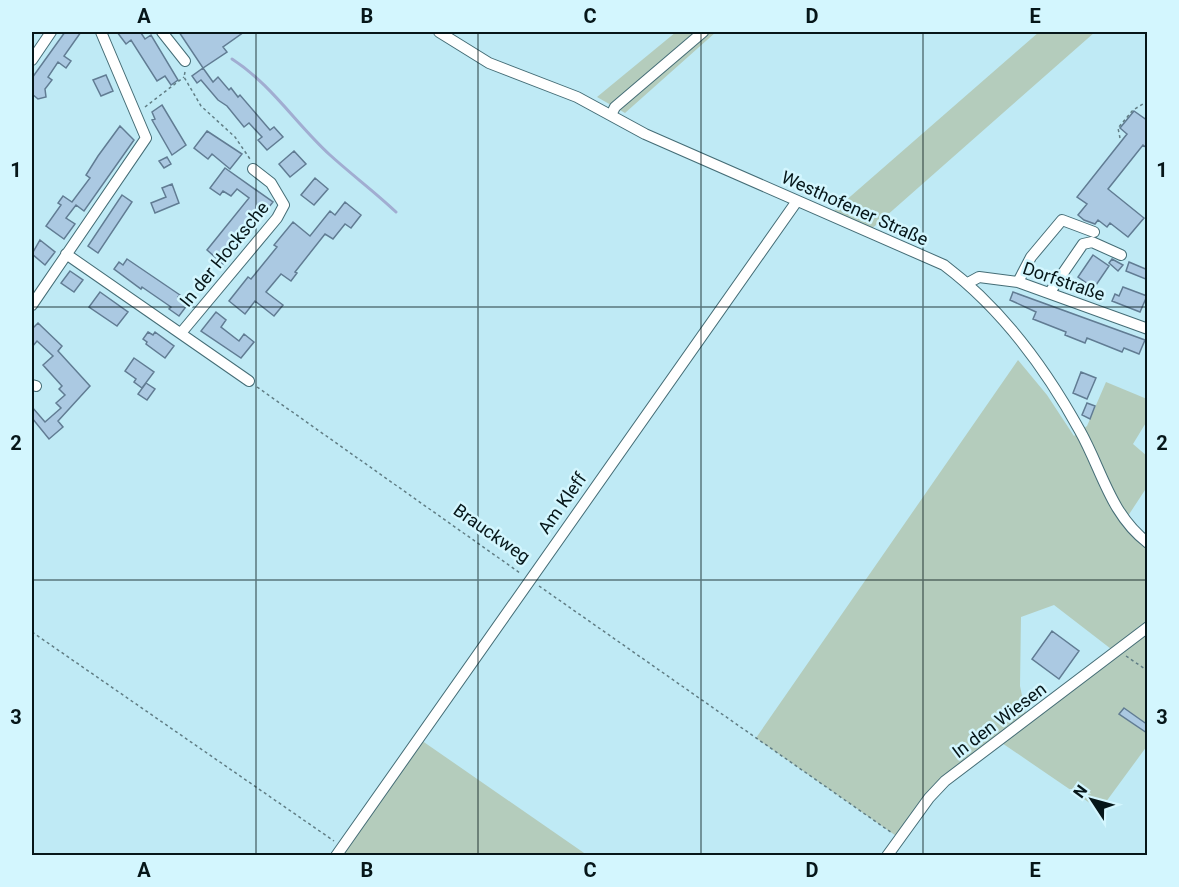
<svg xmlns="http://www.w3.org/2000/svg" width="1179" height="887" font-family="Roboto,sans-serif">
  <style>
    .green { fill: #b4ccbc; fill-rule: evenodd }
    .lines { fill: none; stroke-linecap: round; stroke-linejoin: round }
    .stream { stroke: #a1add1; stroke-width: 3 }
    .building { fill: #abc9e2; stroke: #617c93; stroke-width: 1.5 }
    .minor-casing { stroke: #456d76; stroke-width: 12 }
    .path { stroke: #617e85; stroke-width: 1.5; stroke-dasharray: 3 3; stroke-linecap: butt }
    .minor { stroke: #fff; stroke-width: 10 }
    .grid { fill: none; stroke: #061619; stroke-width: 1.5; stroke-opacity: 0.55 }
    .labels { text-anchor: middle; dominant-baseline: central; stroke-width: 5; stroke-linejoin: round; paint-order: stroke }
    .street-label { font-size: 18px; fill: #061619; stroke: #d3f6fe }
    .neatline { fill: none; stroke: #061619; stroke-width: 2 }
    .grid-label { font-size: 20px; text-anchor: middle; font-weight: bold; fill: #061619 }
  </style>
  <rect width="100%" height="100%" fill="#bfeaf5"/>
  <path class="green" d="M676 32H716L625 113 597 97Z
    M1039 32H1095L868 232 828 216Z
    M1018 360 1047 395 1074 436 1087 426 1106 382 1147 399V421L1133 444 1147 456V487L1124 522 1147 543V746L1100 810 999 741 945 781 899 838 756 738ZM1054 605 1115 652 1027 719 1020 686 1021 617Z
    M418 738 587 855 336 856Z"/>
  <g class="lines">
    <path class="stream" d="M232 59C271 84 296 124 330 155 352 175 375 192 396 212"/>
  </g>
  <path class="building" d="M65 32H81L64 56 71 61 66 68 58 62 48 77 52 80 45 89 46 97 38 99 32 94V78Z
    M117 32H143L141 33 145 39 151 35 178 80 171 85 165 76 157 81 131 40 126 44Z
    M179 32H244L223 47 227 52 203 68Z
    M203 68 213 82 218 77 229 90 231 88 238 97 240 95 270 130 274 127 283 137 267 150 258 140 262 137 249 123 244 127 227 106 218 100 201 80 197 83 192 76Z
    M106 75 113 91 101 96 93 80Z
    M162 105 186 145 172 155 152 120 155 119 152 112Z
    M1134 111 1148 121V149L1143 145 1108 189 1144 218 1128 237 1110 223 1107 227 1098 220 1095 224 1084 220 1078 215 1087 204 1077 197 1127 134 1120 128Z
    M120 126 134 140 84 211 76 205 66 218 75 224 64 239 46 226 61 205 58 203 63 196 72 202 90 178 86 175 98 156Z
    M207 131 242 154 230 169 212 154 208 159 194 148Z
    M294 151 306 164 290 177 279 164Z
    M167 157 171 164 164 168 159 161Z
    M225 168 273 202 223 264 207 250 249 198 237 189 231 196 223 191 220 195 210 188Z
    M315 178 328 189 314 205 301 195Z
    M172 184 179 203 155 213 151 203 166 197 162 188Z
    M122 195 132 202 98 253 88 246Z
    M345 202 361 215 351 228 345 224 333 239 325 234 295 272 297 273 291 281 281 274 266 292 283 305 274 316 255 301 245 314 229 301 248 277 251 279 277 247 274 245 293 222 310 236 330 211 335 215Z
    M40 240 55 252 45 265 32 254Z
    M1093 255 1109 266 1094 288 1078 277Z
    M127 259 180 295 178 297 188 304 179 316 169 309 171 307 142 287 141 289 114 269 119 262 123 265Z
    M1112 259 1123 265 1118 271 1109 263Z
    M1129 262 1148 270V280L1126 271Z
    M70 271 83 280 74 292 61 283Z
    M1123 287 1147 296 1140 312 1112 301 1115 294 1119 296Z
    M100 292 128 312 117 326 89 307Z
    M1013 292 1145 340 1139 354 1124 348 1122 352 1087 338 1085 343 1065 335 1066 332 1033 319 1036 312 1010 300Z
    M216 312 226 320 221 327 239 341 244 334 254 342 241 358 201 331Z
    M38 323 62 346 58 351 90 386 58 421 63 427 49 439 32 418V407L45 422 61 408 56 403 65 395 59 389 62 386 43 365 53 356 37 341 32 347V329Z
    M148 332 153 335 155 332 174 346 165 358 146 344 147 342 143 339Z
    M134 358 154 372 142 388 134 382 136 379 125 371Z
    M1081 372 1096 378 1087 399 1073 393Z
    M146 383 155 389 147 400 138 394Z
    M1087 403 1095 406 1090 419 1082 415Z
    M1052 631 1079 651 1059 679 1032 659Z
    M1124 708 1148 725 1147 733 1119 714Z"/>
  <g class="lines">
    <g class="minor-casing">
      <path id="minor" d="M162 32 185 61
        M439 32 489 63 577 97 645 134 944 265C1001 308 1046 369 1080 431 1102 470 1110 514 1148 543
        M32 60 51 32
        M611 115 615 107 703 32
        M66 254 249 381
        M1018 282 1031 257 1062 220 1094 232
        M968 283 979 277 1018 282 1148 329
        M1050 292 1083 244 1092 242 1121 255
        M32 305 146 138 101 32
        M181 333 277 218 284 205 271 183 253 169
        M32 385 36 386
        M336 856 797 201
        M887 856 929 798 945 781 1148 627"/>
    </g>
    <path class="path" d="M185 72 184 77 201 106 235 137 250 159
      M145 107 184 77
      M1120 138 1118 128 1133 110 1148 101
      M257 387 520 573
      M539 586 892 833
      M32 632 334 841
      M1126 656 1148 671"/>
    <use href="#minor" class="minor"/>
  </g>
  <path class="grid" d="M256 32V856M478 32V856M701 32V856M923 32V856M32 307H1148M32 580H1148"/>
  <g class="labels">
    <g class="street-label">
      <text transform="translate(855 208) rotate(24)">Westhofener Straße</text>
      <text transform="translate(224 254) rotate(-51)">In der Hocksche</text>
      <text transform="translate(1064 281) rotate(19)">Dorfstraße</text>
      <text transform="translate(562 503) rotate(-55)">Am Kleff</text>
      <text transform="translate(492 533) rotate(35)">Brauckweg</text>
      <text transform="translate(999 720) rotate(-37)">In den Wiesen</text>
    </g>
  </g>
  <rect width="1179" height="887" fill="none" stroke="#d3f6fe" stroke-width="66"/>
  <g transform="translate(1092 800) rotate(306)" stroke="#d3f6fe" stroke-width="4.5" paint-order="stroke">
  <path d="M0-4.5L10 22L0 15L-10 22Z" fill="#061619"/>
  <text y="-9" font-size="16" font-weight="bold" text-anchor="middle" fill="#061619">N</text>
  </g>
  <rect x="33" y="33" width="1113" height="821" class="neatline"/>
  <g class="grid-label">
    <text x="144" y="23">A</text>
    <text x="367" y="23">B</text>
    <text x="590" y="23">C</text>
    <text x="812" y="23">D</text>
    <text x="1035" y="23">E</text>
    <text x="16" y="177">1</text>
    <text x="1162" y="177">1</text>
    <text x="16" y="450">2</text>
    <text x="1162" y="450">2</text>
    <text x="16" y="724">3</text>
    <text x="1162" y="724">3</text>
    <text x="144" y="877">A</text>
    <text x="367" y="877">B</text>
    <text x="590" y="877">C</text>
    <text x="812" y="877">D</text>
    <text x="1035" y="877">E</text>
  </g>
</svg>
